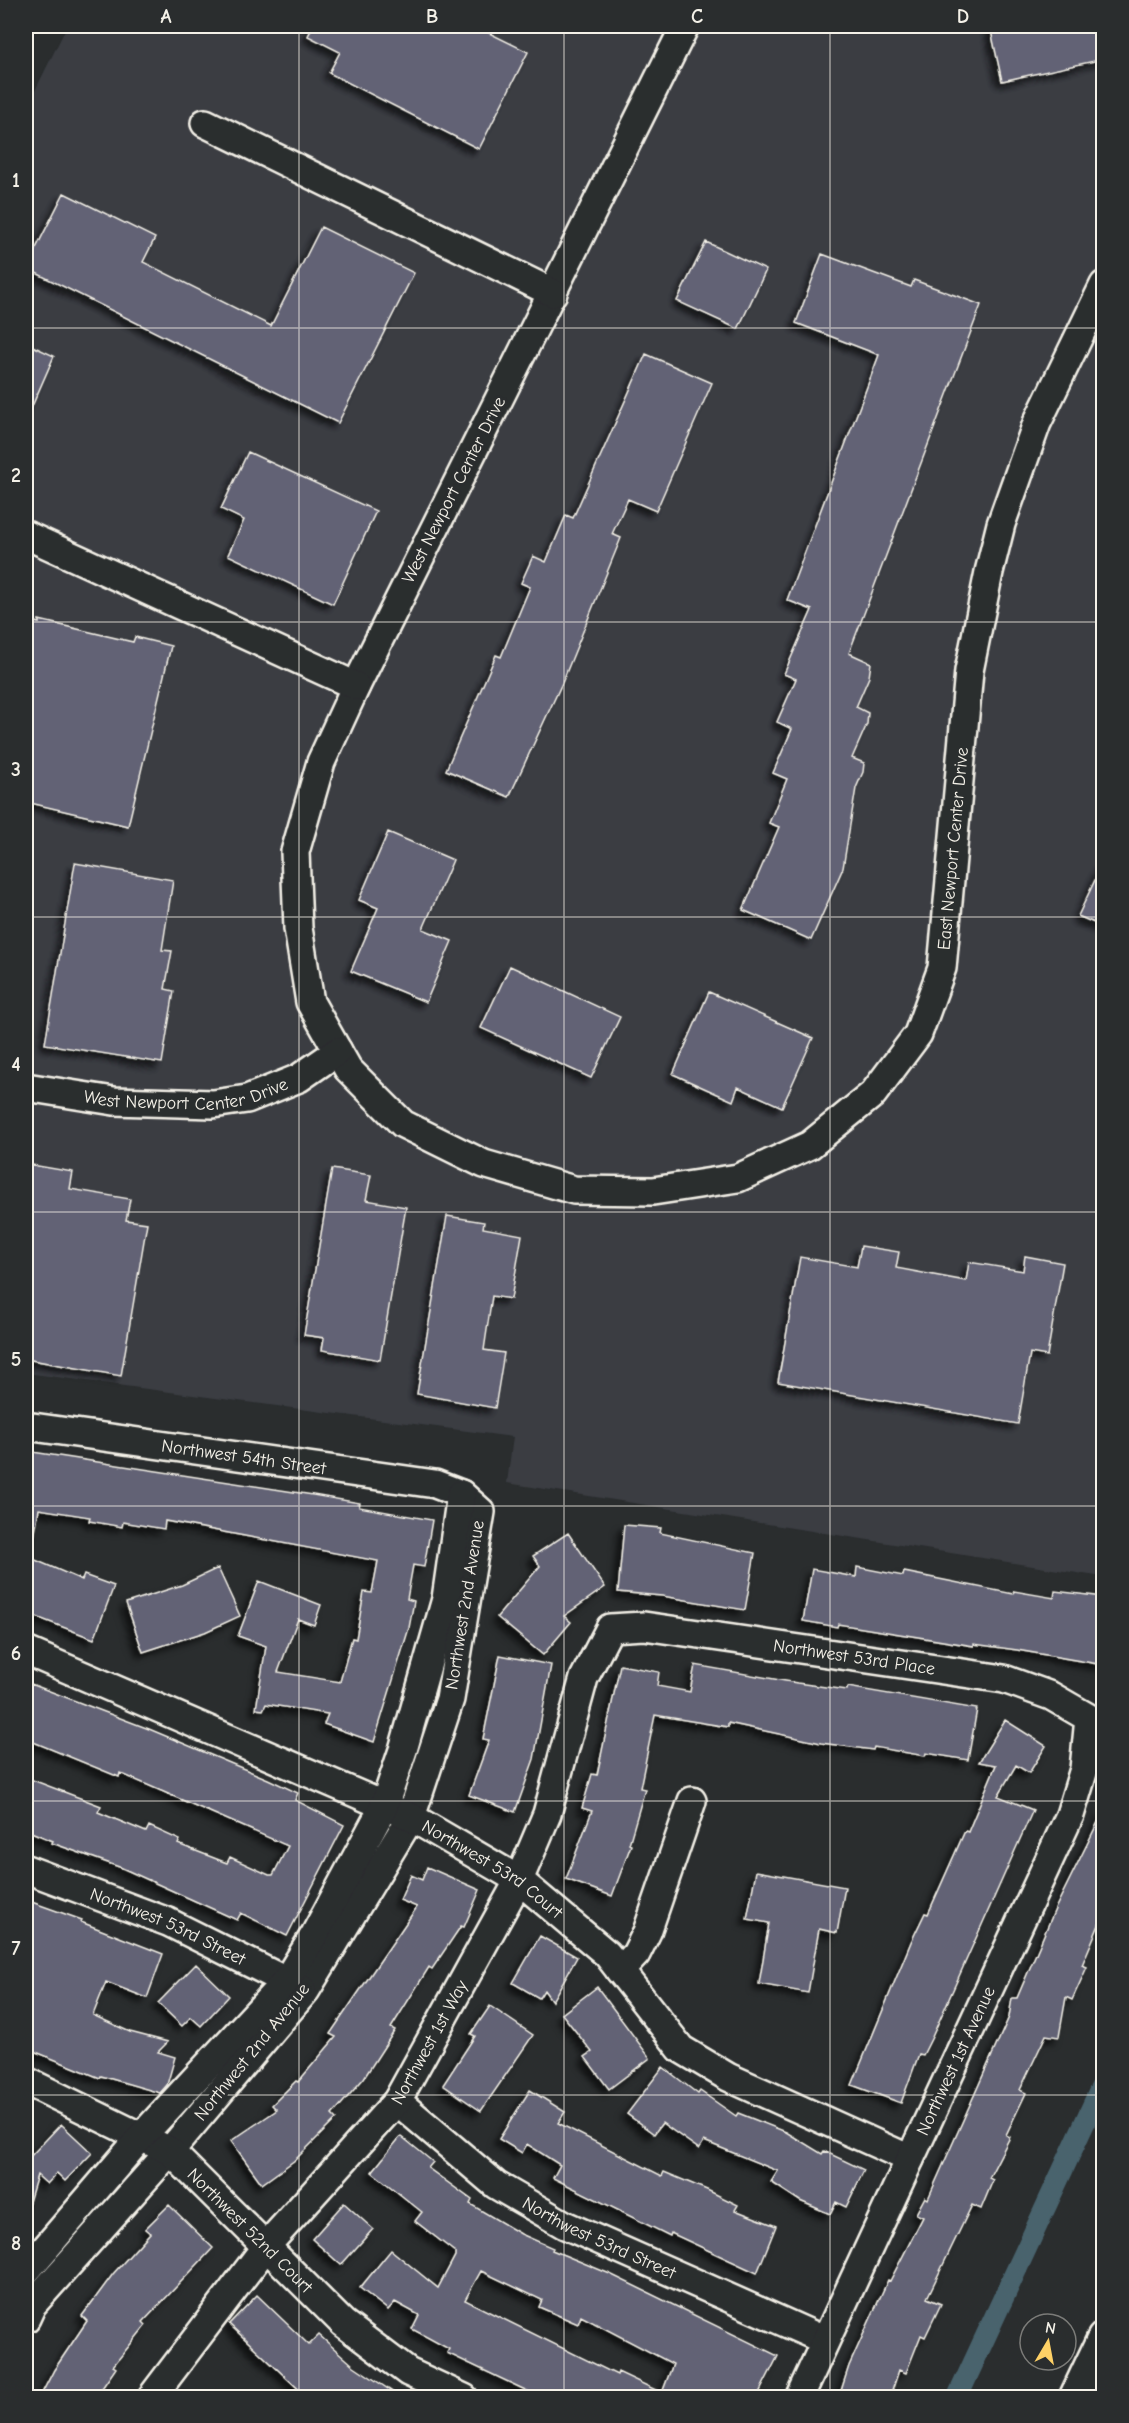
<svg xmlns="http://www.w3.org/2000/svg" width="1129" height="2423" font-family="'Comic Neue',sans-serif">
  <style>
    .built { fill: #3b3d43 }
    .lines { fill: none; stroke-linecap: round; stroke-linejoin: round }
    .canal { stroke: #48636d; stroke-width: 21 }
    .building { fill: #626274; stroke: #f4f1e8; stroke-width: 1.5; fill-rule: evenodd; filter: url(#shadow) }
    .minor-casing { stroke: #f4f1e8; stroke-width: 32 }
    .highway-casing { stroke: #f4f1e8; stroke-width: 38 }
    .minor { stroke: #2a2d2e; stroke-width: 27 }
    .highway { stroke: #2a2d2e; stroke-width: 33 }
    .rail-casing { stroke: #f4f1e8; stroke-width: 7 }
    .rail { stroke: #2a2d2e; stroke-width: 4.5; stroke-dasharray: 14; stroke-linecap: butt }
    .grid { fill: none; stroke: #f4f1e8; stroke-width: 1.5; stroke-opacity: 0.55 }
    .labels { text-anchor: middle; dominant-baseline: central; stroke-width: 6; stroke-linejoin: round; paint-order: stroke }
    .street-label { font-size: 18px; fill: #f4f1e8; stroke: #2a2d2e }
    .neatline { fill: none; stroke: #f4f1e8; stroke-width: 2 }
    .grid-label { font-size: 20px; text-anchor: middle; font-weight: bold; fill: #f4f1e8 }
  </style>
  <defs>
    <filter id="shadow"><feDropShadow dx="-5.5" dy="5.5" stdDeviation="3" flood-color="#0009"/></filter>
  </defs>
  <rect width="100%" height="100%" fill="#2a2d2e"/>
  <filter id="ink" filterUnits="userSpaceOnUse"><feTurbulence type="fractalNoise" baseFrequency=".0167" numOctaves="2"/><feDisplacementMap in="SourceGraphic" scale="12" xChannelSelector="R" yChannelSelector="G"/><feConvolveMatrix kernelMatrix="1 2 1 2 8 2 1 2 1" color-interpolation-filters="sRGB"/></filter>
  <g filter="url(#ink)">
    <path class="built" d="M67 26H1103V1577L507 1483 513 1437 26 1373V109Z"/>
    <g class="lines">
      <path class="canal" d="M957 2398 1104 2081"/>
    </g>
    <path class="building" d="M313 26H475L528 52 479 149 329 73 340 52 308 36Z
      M990 26H1104V59L1002 81Z
      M64 193 155 238 143 262 271 326 321 227 414 273 338 423 26 268Z
      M706 242 766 270 738 329 677 301Z
      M822 254 911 287 914 280 981 305 849 653 871 663 869 677 856 707 868 713 867 724 852 758 864 763 863 772 856 788 843 868 811 940 743 910 779 827 769 823 787 779 773 773 792 729 777 722 796 679 784 674 812 610 787 600 879 355 796 323Z
      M26 343 54 356 26 420Z
      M646 354 712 383 656 511 628 499 612 534 621 538 562 683 509 797 446 770 496 655 501 657 530 587 521 583 533 556 546 562 566 515 573 518Z
      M248 452 376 511 333 604 228 555 244 520 221 509Z
      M26 620 39 623V620L133 642 135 637 171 646 128 826 26 802Z
      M388 832 453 860 423 929 452 941 426 1002 351 971 378 908 359 900Z
      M1104 861V927L1078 916Z
      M75 863 173 880 162 950 172 951 165 989 174 991 162 1063 45 1044Z
      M510 966 620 1017 591 1078 481 1028Z
      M709 992 813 1038 782 1107 738 1087 733 1101 673 1074Z
      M26 1164 73 1172 70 1189 130 1199 126 1220 147 1223 121 1376 26 1359Z
      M332 1169 371 1175 366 1200 406 1207 380 1360 322 1350 324 1338 304 1335Z
      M447 1216 484 1222 483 1228 522 1235 511 1299 492 1296 484 1350 504 1353 495 1408 417 1394Z
      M861 1246 899 1252 896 1268 966 1281 969 1262 1023 1271 1025 1256 1063 1263 1047 1356 1030 1353 1018 1424 778 1382 800 1257 857 1267Z
      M26 1451 313 1495 360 1503 359 1507 432 1520 424 1567 413 1565 407 1599 414 1601 409 1628 374 1742 324 1724 328 1714 266 1704 263 1710 256 1709 266 1646 238 1636 259 1581 321 1605 314 1625 298 1619 278 1672 340 1682 352 1638 356 1639 364 1592 372 1593 378 1561 165 1521 164 1529 123 1522 122 1527 89 1521 90 1517 39 1509 34 1538 26 1537Z
      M624 1525 661 1528 660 1533 755 1553 745 1610 662 1596 618 1592Z
      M568 1533 605 1587 564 1616 571 1622 543 1655 497 1617 540 1566 533 1556Z
      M26 1556 82 1580 84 1575 114 1586 94 1639 26 1613Z
      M857 1567 903 1576 904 1572 1013 1594 1014 1591 1054 1598 1055 1591 1104 1597V1665L1017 1650 974 1644V1646L838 1624 837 1627 803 1621 812 1569 856 1577Z
      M218 1568 240 1616 205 1632 143 1652 126 1603 182 1585Z
      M500 1655 551 1665 534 1759 515 1812 469 1795 489 1740 483 1739Z
      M620 1665 659 1672 657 1686 690 1692 695 1665 797 1683 847 1690 848 1687 977 1709 968 1760 926 1753 925 1756 874 1747 873 1750 821 1743 728 1723V1727L655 1715 640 1788 645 1789 629 1844 631 1845 612 1896 566 1879 592 1811 582 1808 592 1774 597 1775Z
      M31 1684 149 1729 268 1779 298 1793 295 1800 344 1825 287 1936 241 1913 237 1920 122 1868 52 1843 53 1841 26 1830V1791L30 1779 101 1806 98 1812 146 1832 149 1826 180 1840 178 1844 227 1863 230 1857 269 1875H273L288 1846 120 1773 119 1777 26 1739V1698Z
      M1005 1720 1046 1746 1029 1773 1016 1765 998 1796 1033 1810 932 2037 923 2055 919 2054 901 2103 852 2085 911 1942 925 1913 928 1914 965 1831 968 1832 996 1765 979 1762Z
      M1104 1810V1913L1082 1965 1087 1967 1072 2000 1066 1997 1059 2037 1046 2035 1020 2090 1026 2093 1006 2135 1010 2137 989 2178 993 2180 981 2209 972 2205 927 2298 941 2304 925 2337 921 2335 906 2373 899 2370 890 2397H839L849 2366 888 2280 890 2281 923 2217 916 2214 925 2197 928 2199 1009 2017 1012 1998H1017L1056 1907Z
      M427 1867 480 1890 464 1927 461 1926 432 1969 429 1967 391 2028 395 2030 364 2078 332 2115 336 2119 295 2160 262 2184 231 2141 277 2110 272 2105 296 2081 298 2082 336 2037 330 2034 417 1907 400 1900 411 1875 422 1880Z
      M756 1871 845 1887 837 1933 819 1929 808 1993 759 1984 769 1923 747 1919Z
      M26 1900 82 1920 81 1922 163 1954 147 1998 106 1982 93 2015 130 2032 168 2042 158 2052 175 2057 167 2085 160 2093 101 2076 100 2078 26 2048Z
      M540 1936 577 1957 552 2001 544 1990 539 1998 513 1983Z
      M196 1964 229 1996 201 2026 191 2017 182 2026 158 2003Z
      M597 1987 650 2058 609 2089 585 2057 592 2052 562 2014Z
      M490 2006 533 2035 481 2111 443 2085 475 2036 471 2034Z
      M663 2067 698 2094 700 2091 736 2116 738 2113 786 2132 822 2154 824 2151 864 2170 846 2207 836 2202 830 2214 800 2201 771 2182 778 2171 704 2141 699 2149 662 2123 654 2134 627 2114Z
      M530 2090 565 2112 558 2123 662 2176 664 2172 707 2190 738 2205 735 2210 776 2226 757 2273 671 2233 670 2236 553 2178 560 2165 527 2144 522 2153 499 2139Z
      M61 2124 92 2153 65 2181 57 2173 47 2184 37 2175 29 2202 26 2201V2161Z
      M401 2136 433 2162 428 2168 472 2200 470 2204 521 2234 553 2248 552 2250 610 2274 778 2356 757 2397H540L447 2353 449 2349 412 2329 419 2315 395 2302 388 2310 360 2288 391 2250 438 2288 455 2256V2252L415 2221 422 2212 372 2172ZM481 2271 542 2300 539 2307 578 2324 581 2316 673 2364 662 2393 618 2372 617 2375 465 2300Z
      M344 2203 373 2229 341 2265 312 2239Z
      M169 2205 213 2248 143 2322 146 2325 113 2366 116 2368 96 2397H40L54 2370 87 2321 82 2316 113 2274 150 2233 145 2229Z
      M257 2295 309 2345 319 2335 354 2366 400 2397H307L229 2324Z"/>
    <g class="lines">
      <g class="minor-casing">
        <g id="minor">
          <path id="s1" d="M685 26 356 686 321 762 295 852 298 928 310 1002 348 1069 403 1124 484 1164 574 1190 653 1191 738 1178 810 1145 873 1094 918 1034 942 968 969 671 989 572 1001 524 1037 423 1104 285"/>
          <path d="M205 123 553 293"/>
          <path d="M26 535 356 686"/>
          <path id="s2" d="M26 1087 114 1101 213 1104 247 1099 299 1078 338 1051"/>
          <path id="s3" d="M26 1426 435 1484 461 1494 481 1512 450 1699 411 1817 306 1990 170 2151 32 2305 26 2318"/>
          <path id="s4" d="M26 1651 411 1817 519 1880 607 1954 681 2049 728 2077 910 2159"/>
          <path id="s5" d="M26 1869 168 1922 302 1989"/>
          <path d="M620 1971 636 1954 647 1932 692 1801"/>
          <path id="s6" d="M26 2081 170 2151 343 2323 408 2372 464 2398"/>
          <path id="s7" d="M397 2101 496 2185 565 2225 824 2340"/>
          <path d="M26 2271 141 2137 286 1981 315 1934 384 1806 403 1750 446 1599 461 1494"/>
          <path id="s8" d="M151 2398 267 2245 397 2101 519 1880 547 1814 584 1678 610 1628 644 1626 1004 1679 1051 1696 1089 1718 1084 1769 1070 1815 799 2398"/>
        </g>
      </g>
      <g class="highway-casing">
        <path id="highway" d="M1076 2398 1104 2339"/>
      </g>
      <use href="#minor" class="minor"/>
      <use href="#highway" class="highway"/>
      <g class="rail-casing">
        <path id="rail" d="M26 32 29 26"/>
      </g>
      <use href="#rail" class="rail"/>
    </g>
  </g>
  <path class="grid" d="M299 26V2398M564 26V2398M830 26V2398M26 328H1104M26 622H1104M26 917H1104M26 1212H1104M26 1506H1104M26 1801H1104M26 2095H1104"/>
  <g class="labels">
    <g class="street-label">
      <text transform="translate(454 490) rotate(-63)">West Newport Center Drive</text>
      <text stroke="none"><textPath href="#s1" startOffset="1995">East Newport Center Drive</textPath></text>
      <text stroke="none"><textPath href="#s2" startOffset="162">West Newport Center Drive</textPath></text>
      <text stroke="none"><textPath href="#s3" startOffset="220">Northwest 54th Street</textPath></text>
      <text transform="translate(465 1605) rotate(-81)">Northwest 2nd Avenue</text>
      <text stroke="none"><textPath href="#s8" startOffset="1154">Northwest 53rd Place</textPath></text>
      <text stroke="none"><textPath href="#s4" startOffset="516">Northwest 53rd Court</textPath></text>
      <text stroke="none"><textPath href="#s5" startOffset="153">Northwest 53rd Street</textPath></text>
      <text stroke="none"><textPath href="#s8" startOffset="453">Northwest 1st Way</textPath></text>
      <text transform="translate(252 2052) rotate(-51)">Northwest 2nd Avenue</text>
      <text transform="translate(956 2061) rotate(-65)">Northwest 1st Avenue</text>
      <text stroke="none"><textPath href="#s6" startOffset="273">Northwest 52nd Court</textPath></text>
      <text stroke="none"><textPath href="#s7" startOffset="246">Northwest 53rd Street</textPath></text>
    </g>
  </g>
  <rect width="1129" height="2423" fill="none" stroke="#2a2d2e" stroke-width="66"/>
  <g transform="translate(1048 2342) rotate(10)"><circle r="28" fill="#2a2d2e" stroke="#7b7b78" stroke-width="1.5"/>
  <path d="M0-4.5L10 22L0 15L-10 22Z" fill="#ffd166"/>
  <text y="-9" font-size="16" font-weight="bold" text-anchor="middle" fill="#f4f1e8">N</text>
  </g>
  <rect x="33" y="33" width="1063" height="2357" class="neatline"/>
  <g class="grid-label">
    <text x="166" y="23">A</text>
    <text x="432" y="23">B</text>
    <text x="697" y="23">C</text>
    <text x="963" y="23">D</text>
    <text x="16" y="187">1</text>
    <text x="16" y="482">2</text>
    <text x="16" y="776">3</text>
    <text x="16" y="1071">4</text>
    <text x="16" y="1366">5</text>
    <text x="16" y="1660">6</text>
    <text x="16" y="1955">7</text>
    <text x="16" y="2250">8</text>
  </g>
</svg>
